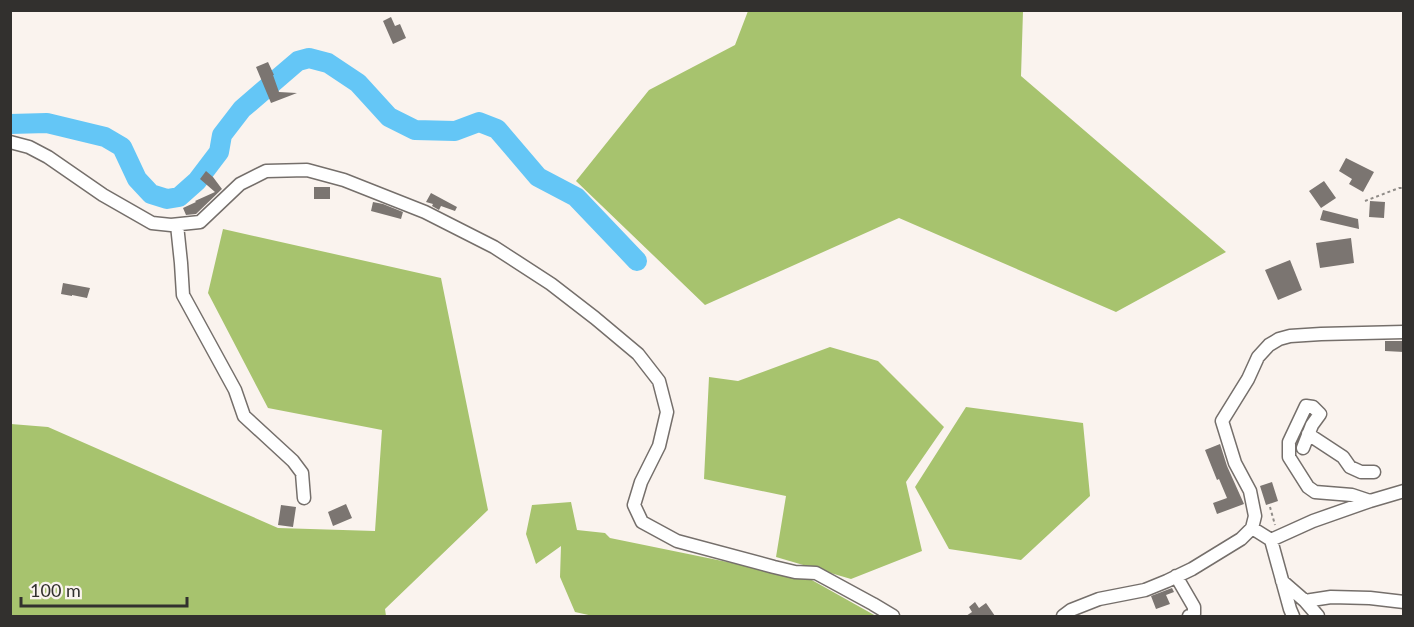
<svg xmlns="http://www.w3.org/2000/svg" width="1414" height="627" font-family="Lato,sans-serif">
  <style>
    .forest { fill: #a7c36e }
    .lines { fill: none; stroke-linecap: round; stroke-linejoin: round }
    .river { stroke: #64c6f6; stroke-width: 20 }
    .building { fill: #7b7571 }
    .minor-casing { stroke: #756f6b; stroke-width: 15 }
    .path { stroke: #908c88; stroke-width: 2; stroke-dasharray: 3 3; stroke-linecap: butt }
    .minor { stroke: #fff; stroke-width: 12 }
  </style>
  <rect width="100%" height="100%" fill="#faf3ee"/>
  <path class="forest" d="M748 11H1023L1021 76 1226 252 1116 312 899 218 705 305 576 181 649 90 735 45Z
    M223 229 441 278 488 510 385 609 386 616H11V424L48 427 278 528 375 531 382 430 268 408 208 293Z
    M830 347 878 361 944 427 906 482 922 551 851 579 776 557 786 496 704 479 709 377 738 381Z
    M966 407 1083 423 1090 496 1021 560 949 549 915 487Z
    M571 502 577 530 605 533 610 538 810 579 876 616H593L575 612 560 577 561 546 536 564 526 534 532 505Z"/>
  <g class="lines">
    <path class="river" d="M10 124 47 123 105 137 122 147 137 179 151 194 167 199 179 197 197 181 219 152 222 135 242 109 298 61 309 58 328 63 358 83 389 117 415 130 455 131 479 122 497 129 538 177 576 197 637 261"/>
  </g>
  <path class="building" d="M391 17 395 26 400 24 406 38 393 44 383 21Z
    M268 62 274 75H273L279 92 297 93 271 103 256 67Z
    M1346 158 1374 172 1363 192 1349 184 1352 179 1339 171Z
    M206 171 213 177 222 189 223 188 196 214 186 215 183 208 196 202 195 201 215 192 200 179Z
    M1324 181 1336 198 1321 208 1309 191Z
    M314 187H330V199H314Z
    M431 193 457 207 455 211 441 206 439 210 432 206 433 204 426 202Z
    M1370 201 1385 202 1384 218 1369 217Z
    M373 202 383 204 403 212 401 219 371 211Z
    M1323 210 1358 219 1359 229 1320 220Z
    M1351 238 1354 263 1320 268 1316 243Z
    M1290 260 1302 290 1278 300 1265 270Z
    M63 283 90 288 87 298 72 295V296L61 294Z
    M1385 341H1404V352L1385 351Z
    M1220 444 1227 466 1244 504 1217 514 1213 503 1227 498 1219 479 1217 480 1205 450Z
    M1272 482 1278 501 1266 505 1260 486Z
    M346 504 352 518 333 526 328 512Z
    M281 505 296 507 293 527 278 525Z
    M1172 588 1174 592 1166 595 1170 604 1156 609 1151 596Z
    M975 602 979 608 986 603 995 616H966L972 612 969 607Z"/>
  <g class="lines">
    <g class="minor-casing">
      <path id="minor" d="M10 142 29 147 48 157 103 195 152 223 171 225 200 222 240 184 266 171 307 170 344 180 425 212 494 247 551 284 595 318 638 354 659 381 667 412 659 446 641 482 634 505 642 522 677 541 774 567 795 572 816 573 873 604 893 616
        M177 225 181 263 183 295 235 390 244 416 293 461 302 473 304 498
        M1308 434 1343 457 1350 467 1361 472H1374
        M1303 448 1312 425 1320 414 1313 407 1306 406 1289 442V457L1308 487 1315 492 1352 495 1370 501
        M1252 528 1271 540 1313 521 1370 501 1404 491
        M1271 540 1290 609 1293 616
        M1176 576 1194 607V614L1189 616
        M1282 581 1305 601 1318 616
        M1305 601 1331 597 1370 598 1404 602
        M1063 616 1071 610 1099 599 1145 590 1167 581 1192 569 1241 539 1252 528 1255 516 1250 491 1235 463 1222 421 1248 379 1258 357 1269 345 1279 339 1290 336 1321 334 1404 332"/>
    </g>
    <path class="path" d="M1365 201 1399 188H1404
      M1270 507 1275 525"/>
    <use href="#minor" class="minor"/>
  </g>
  <rect width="1414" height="627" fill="none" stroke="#32302e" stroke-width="24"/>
  <path d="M21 597v9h166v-9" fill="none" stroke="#32302e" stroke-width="3"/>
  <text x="30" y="597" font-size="18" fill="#32302e" stroke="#faf3ee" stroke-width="4.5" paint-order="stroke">100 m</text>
</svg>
